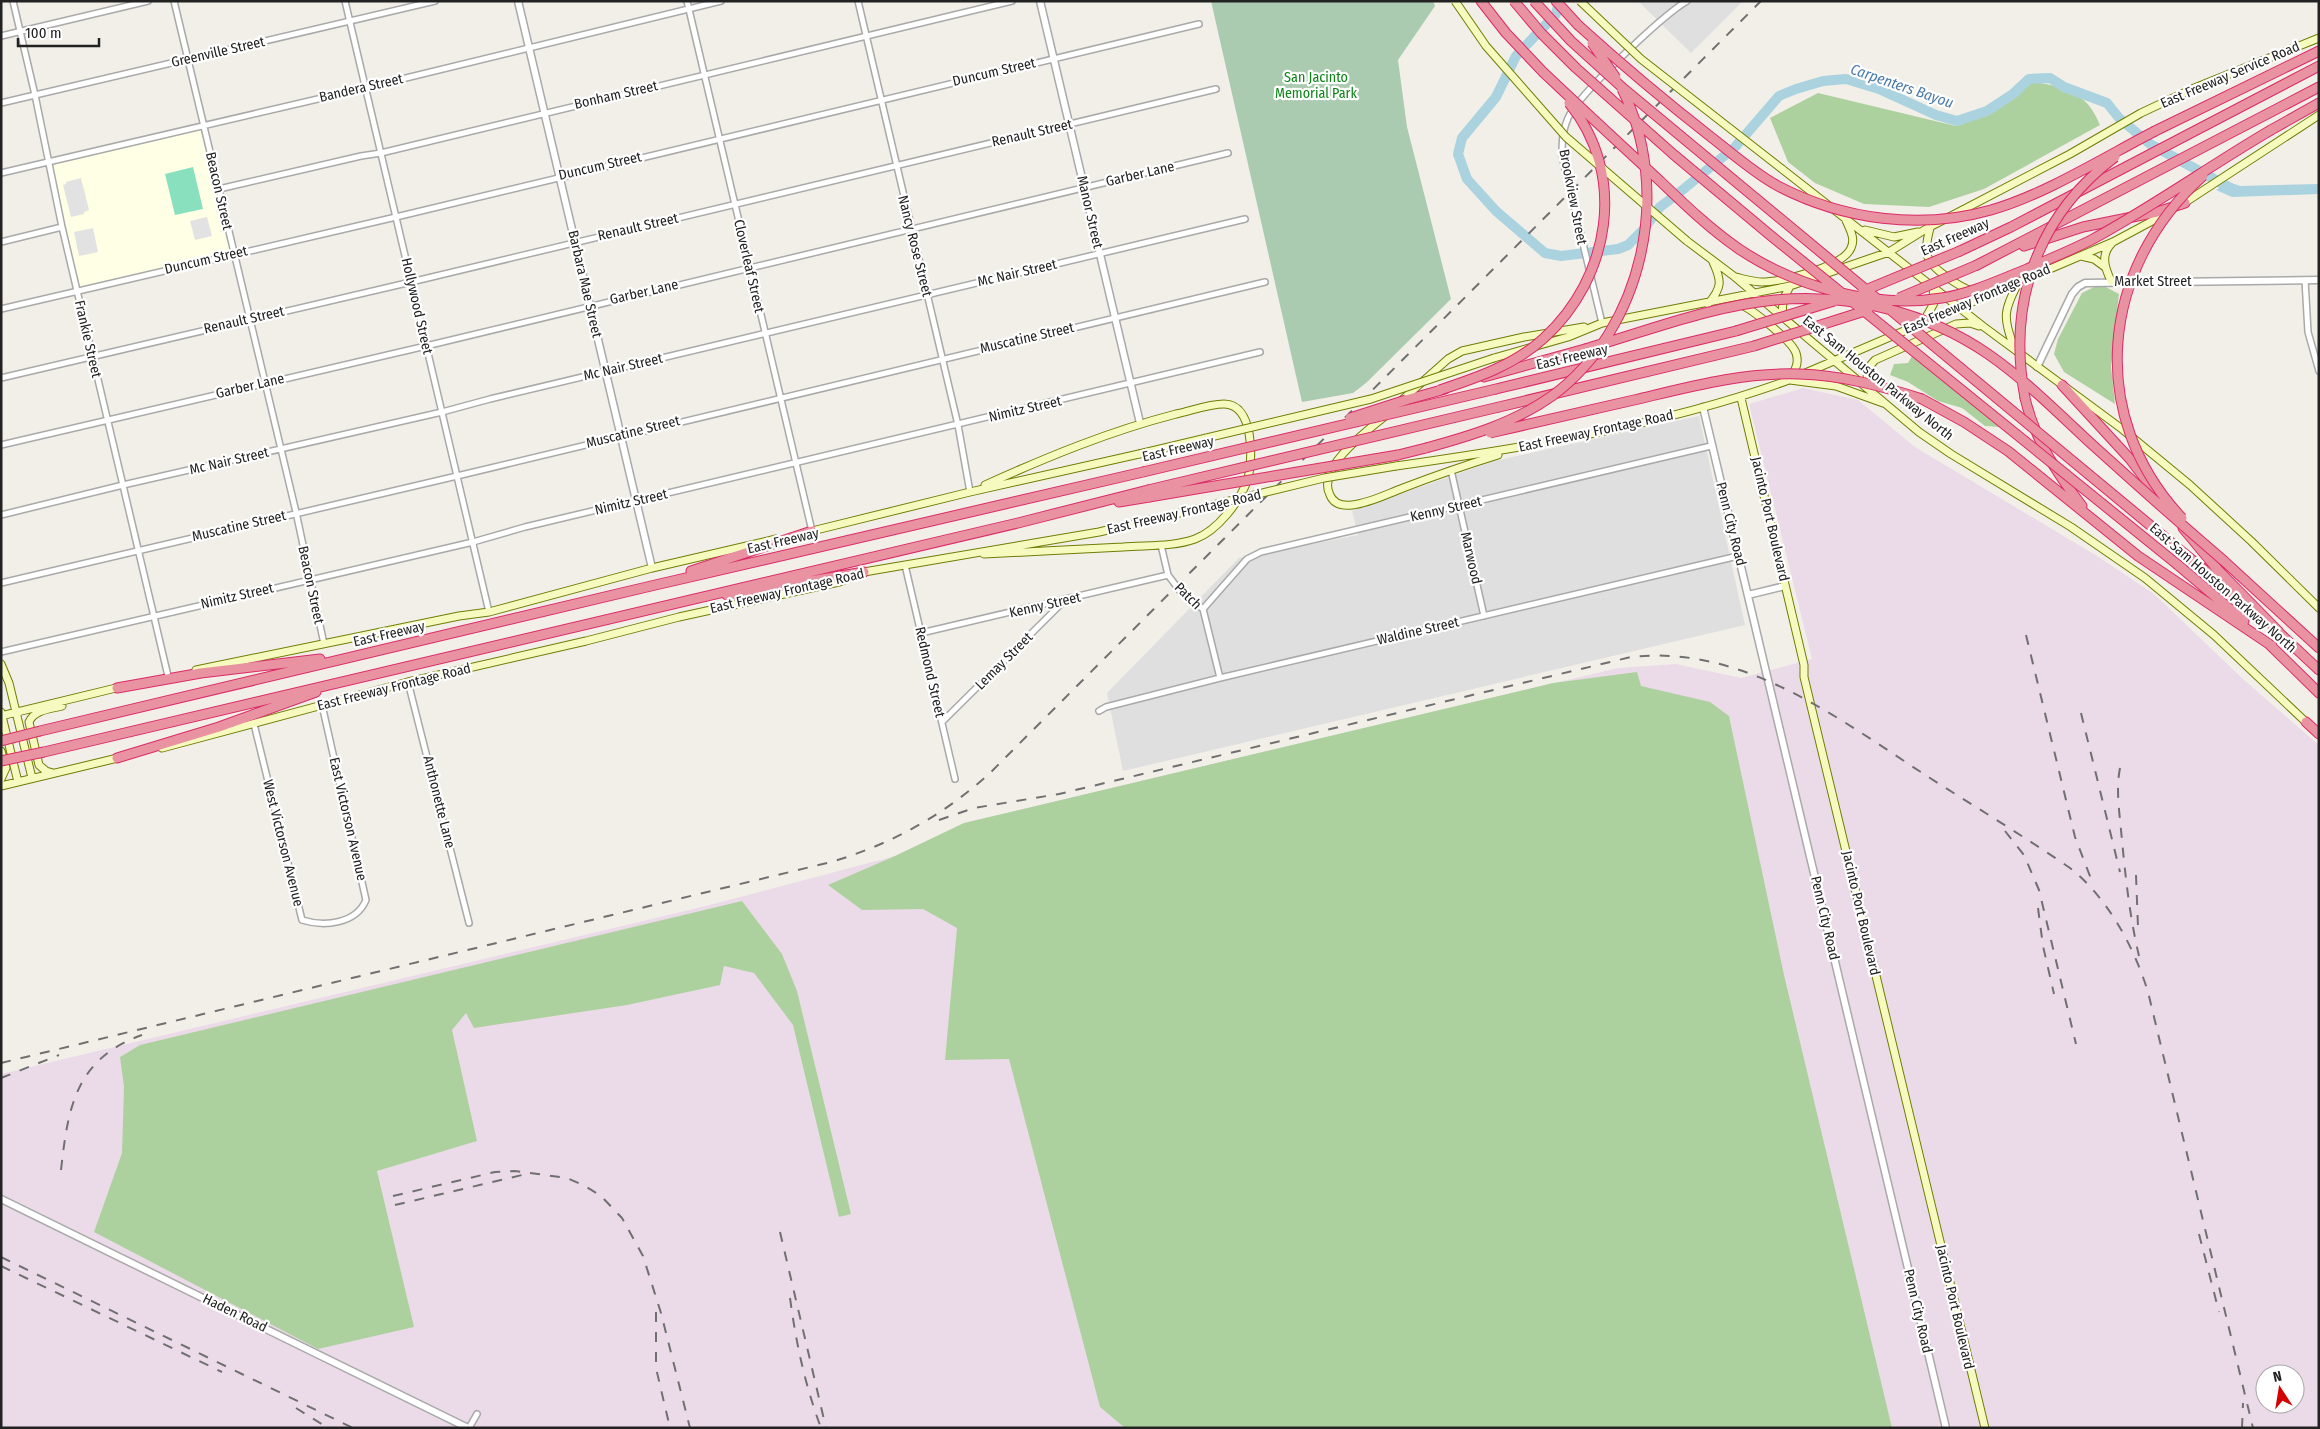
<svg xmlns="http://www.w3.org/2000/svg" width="2320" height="1429" font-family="'Fira Sans Condensed',sans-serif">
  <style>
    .residential { fill: #e0dfdf }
    .industrial { fill: #ebdbe8; fill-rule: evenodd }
    .education { fill: #ffffe5 }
    .forest { fill: #add19e }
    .cemetery { fill: #aacbaf }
    .pitch { fill: #88e0be }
    .parking { fill: #e2e2e2 }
    .water { fill: #aad3df }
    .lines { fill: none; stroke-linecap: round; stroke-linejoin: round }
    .river { stroke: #aad3df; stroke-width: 10 }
    .minor-casing { stroke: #a9a9a9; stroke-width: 8 }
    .tertiary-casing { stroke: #a9a9a9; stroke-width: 9 }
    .secondary-casing { stroke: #707d05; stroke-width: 9 }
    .motorway-casing { stroke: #dc2a67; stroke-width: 11 }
    .minor { stroke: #fff; stroke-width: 5 }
    .tertiary { stroke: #fff; stroke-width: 6 }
    .secondary { stroke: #f7fabf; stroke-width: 7 }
    .motorway { stroke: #e892a2; stroke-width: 9 }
    .rail { stroke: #707070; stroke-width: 2; stroke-dasharray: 10 10; stroke-linecap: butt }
    .secondary-bridge-casing { stroke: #707d05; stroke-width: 9; stroke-linecap: butt }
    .motorway-bridge-casing { stroke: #dc2a67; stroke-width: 11; stroke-linecap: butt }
    .secondary-bridge { stroke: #f7fabf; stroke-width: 7 }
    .motorway-bridge { stroke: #e892a2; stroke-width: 9 }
    .labels { text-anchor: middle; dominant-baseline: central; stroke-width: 4.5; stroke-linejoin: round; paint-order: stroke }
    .street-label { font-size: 14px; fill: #222; stroke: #fff }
    .park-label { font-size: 14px; fill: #0c8416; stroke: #fff }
    .water-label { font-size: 15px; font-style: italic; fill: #4a7aab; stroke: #fff }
  </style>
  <rect width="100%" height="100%" fill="#f2efe9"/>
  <path class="residential" d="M1638 1H1743L1691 53Z
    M1699 416 1745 625 1123 771 1107 693 1239 558 1358 535 1352 511 1494 461Z"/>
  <path class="industrial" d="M1803 388 1858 400 1915 447 2097 556 2154 594 2244 680 2319 745V1428H1V1074L706 906 895 856 964 823 1618 668 1676 664 1741 678 1812 659 1749 404ZM2265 1374H2295V1404H2265Z"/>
  <path class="education" d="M200 128 230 252 78 289 50 164Z"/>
  <path class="forest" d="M2031 81C2065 88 2086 90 2100 125L1984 189 1929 207 1864 204 1815 183 1788 162 1770 118 1818 93 1956 126 2010 99Z
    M2100 284 2119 294 2111 366 2115 404 2064 372 2054 354 2058 339 2082 293Z
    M1912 356 2000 427 1985 426 1962 408 1938 401 1908 382 1890 375 1894 364 1908 363Z
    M1637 672 1641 686 1710 702 1729 716 1784 975 1892 1428H1125L1100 1407 1009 1059 945 1060 957 928 923 909 862 910 828 885 895 856 964 823 1553 683Z
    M742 901 782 954 797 991 851 1214 839 1217 793 1025 754 973 724 966 720 985 627 1005 474 1028 466 1013 452 1030 477 1141 377 1171 414 1327 318 1349 94 1232 122 1153 124 1087 120 1057 140 1045Z"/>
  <path class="cemetery" d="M1211 1H1433L1435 6 1398 60 1407 127 1451 299 1366 383 1353 393 1302 402Z"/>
  <path class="pitch" d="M193 167 203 209 175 215 165 174Z"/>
  <path class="parking" d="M81 178 89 210 84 212V214L71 217 63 185 66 184V182Z
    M207 217 212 236 195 240 190 221Z
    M93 228 98 252 79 256 74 232Z"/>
  <path class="water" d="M2229 182 2240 186 2319 184V194L2232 197 2216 190Z"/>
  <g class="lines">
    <path class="river" d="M1559 1 1556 14 1516 56 1496 97 1462 138 1458 154 1467 179 1496 211 1545 253 1561 256 1618 249 1628 245 1643 230 1660 207 1680 192 1735 147 1779 96 1796 89 1823 81 1846 79 1879 89 1936 115 1957 121 1987 111 2013 94 2029 79 2050 78 2064 87 2107 103 2119 118 2150 144 2234 190"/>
    <g class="minor-casing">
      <path id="minor" d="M13 1 35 95 62 227 168 676
        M174 1 296 512 324 644
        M345 1 489 612
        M687 1 812 531
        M858 1 958 425 970 492
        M1 36 148 1
        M1 103 435 1
        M1 173 365 88 721 1
        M219 189 361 156 381 153 1012 1
        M1 242 62 227
        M2305 280 2308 332 2319 371
        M1 309 396 217 1199 24
        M1602 323 1563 160C1561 146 1562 132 1568 118 1578 95 1663 15 1687 1
        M1 378 411 282 1216 89
        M1 445 426 346 1228 153
        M1451 470 1484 616
        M1 515 123 485 442 412 490 399 1245 219
        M1161 545 1168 575 1180 591 1203 609 1220 678
        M905 565 955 779
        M1 583 457 476 1265 282
        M1203 609 1247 559 1261 552 1711 446
        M921 633 1168 575
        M1 652 473 542 525 527 1260 352
        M408 682 469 923
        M1099 711 1106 707 1220 678 1738 556
        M942 722 1064 601
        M254 724 302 920C324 927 356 924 366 900L322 705
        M469 1428 477 1414"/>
    </g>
    <g class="tertiary-casing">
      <path id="tertiary" d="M518 1 652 568
        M1040 1 1140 423
        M2037 367 2072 294 2078 287 2085 283 2319 280
        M1703 407 1946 1428
        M1748 595 1785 586
        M1 1199 468 1428"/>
    </g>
    <g class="secondary-casing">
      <path id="secondary" d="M1782 169 1984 327 2122 429 2190 485 2251 541 2319 608
        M2181 205 2319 115
        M1930 228C1923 254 1925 262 1947 277 1955 283 1963 288 1972 291
        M1865 230 1894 237 1918 232
        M1687 241 1735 277 1919 432 1951 454 2071 527 2145 578 2214 635 2309 725
        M2081 256 2094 259 2105 267
        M1735 277C1744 279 1754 282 1762 282 1782 282 1843 267 1851 248 1856 238 1849 228 1845 218
        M2111 281C2105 268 2100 255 2112 243
        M1708 304C1722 288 1722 281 1713 262
        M1740 304C1753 310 1792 341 1796 353 1799 362 1796 368 1792 376
        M1782 317 1783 300 1790 286
        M1924 321 1934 303 1933 287
        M2014 348C2003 315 2003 313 2019 281
        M1494 358 1568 337 1602 323 1790 286 1889 252 1926 229 2070 154 2141 113 2192 89 2319 38
        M1790 380 1836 386 1883 403
        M1872 386 1867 378 1868 368 1875 360 1956 324 1970 323 1979 326
        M1741 398 1804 665V677L1985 1428
        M1402 400 1448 359 1462 351 1524 337 1584 327
        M1385 416C1366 432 1316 468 1330 495 1334 505 1343 506 1352 505 1370 503 1387 494 1403 488 1434 476 1466 465 1498 455
        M1396 466C1529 447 1662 426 1789 380L2113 242 2169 212
        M808 532 970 492 1139 454
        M984 554C1030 552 1077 549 1123 547 1146 545 1173 547 1195 539 1217 531 1241 501 1248 478 1253 459 1254 404 1224 404 1208 404 1191 411 1176 414 1110 431 1047 457 985 485
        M1 664 9 683 32 778
        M196 670 459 616 489 612 652 568 776 539
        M1 712 18 782
        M1 716 120 687
        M162 748 408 682 586 641 679 617 839 582 864 572 1099 532 1155 519
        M1 751 6 768 1 779
        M53 773 46 771 39 765 29 722C34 710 50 709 62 706
        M1 786 122 757"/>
    </g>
    <g class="motorway-casing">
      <path id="motorway" d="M1481 1 1506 33 1543 72
        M1556 1 1578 25
        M2271 130 2319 103
        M2155 131 2319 51
        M2024 246 2083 227 2157 212 2185 203
        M1960 251 2011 227 2319 66
        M1977 265 2319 87
        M1484 377 1585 349
        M2062 385 2130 459 2167 508
        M1496 389 1736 331
        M2025 398C2035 440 2056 472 2082 506
        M1922 399 1964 422 2008 451 2138 556 2272 646
        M1406 400 1445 389
        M1499 407 1754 346
        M1398 455 1426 448
        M1119 502 1149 497
        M2183 528 2218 570 2279 632
        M2186 555 2233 593
        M2224 561 2319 648
        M2178 565 2244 621
        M691 571 812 531
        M727 595 864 572
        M2275 629 2319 670
        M2269 644 2319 693
        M117 688 201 673 320 659
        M2306 722 2319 734
        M40 731 651 586 1143 472
        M44 752 1018 523 1148 490
        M117 758 219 727 316 692"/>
    </g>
    <use href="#minor" class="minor"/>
    <use href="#tertiary" class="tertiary"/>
    <use href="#secondary" class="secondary"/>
    <use href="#motorway" class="motorway"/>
    <path class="rail" d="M2026 635 2075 837 2093 884
      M2081 713 2120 872
      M2120 768C2116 788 2119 809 2121 830 2125 872 2129 914 2139 956
      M939 820 974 808 1059 794 1631 657C1744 644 1840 720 1930 778 1977 808 2025 837 2070 868 2108 898 2134 947 2148 992L2253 1428
      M2005 831 2024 855 2039 890 2076 1044
      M2136 875 2138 927
      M2038 908 2043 946 2054 994
      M1 1063 831 862C892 844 942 816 989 774L1761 1
      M1 1078 59 1055
      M61 1170C68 1108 75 1059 142 1035
      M393 1196 495 1172 515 1171 567 1178 585 1186 601 1196 622 1218 643 1256 661 1313 690 1428
      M395 1205 522 1175
      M780 1232 826 1428
      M2199 1234 2219 1312
      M1 1257 353 1428
      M1 1266 222 1372
      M790 1298C796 1343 805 1385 821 1428
      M656 1312V1368L670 1428
      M296 1408 328 1428
      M2242 1428 2243 1403"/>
    <g class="secondary-bridge-casing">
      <path id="secondary-bridge" d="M1455 1 1486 46 1566 137 1687 241
        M1580 1 1641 59 1782 169
        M1139 454 1371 399 1494 358
        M1155 519 1324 478 1396 466"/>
    </g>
    <g class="motorway-bridge-casing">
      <path id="motorway-bridge" d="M1514 1 1541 33 1576 68 1673 154 1770 235 2178 565
        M1534 1 1571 41 1624 89 2186 555
        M1578 25C1621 64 1665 101 1711 137 1733 154 1754 173 1778 186 1843 220 1921 230 1991 210 2044 195 2105 157 2155 131
        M1592 43 1616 78
        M1543 72C1581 108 1620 144 1659 180 1684 204 1710 229 1739 249 1796 287 1874 309 1942 298 1972 293 1999 280 2027 269 2049 259 2072 250 2093 239 2154 206 2211 165 2271 130
        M1863 291 1960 251
        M1899 298 1977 265
        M1736 331 1834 301
        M1754 346 1868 310
        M1585 349C1647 331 1711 306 1775 300 1849 293 1927 312 1988 354 2027 381 2061 416 2096 448 2138 486 2181 524 2224 561
        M1440 390C1476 378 1515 365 1544 338 1610 278 1628 175 1569 103
        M2025 398C2007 303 2037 216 2115 157
        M1350 418 1406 400
        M1490 433C1538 422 1586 411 1634 400 1689 387 1743 372 1799 374 1841 375 1882 386 1922 399
        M1426 448C1470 436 1514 423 1552 396 1644 328 1673 190 1622 89
        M1143 472 1496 389
        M1148 490 1499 407
        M1149 497 1398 455
        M2182 518C2085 415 2101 267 2203 176
        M1 741 40 731
        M1 761 44 752"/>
    </g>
    <use href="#secondary-bridge" class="secondary-bridge"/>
    <use href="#motorway-bridge" class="motorway-bridge"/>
  </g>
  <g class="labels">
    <g class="street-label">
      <text transform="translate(218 52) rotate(-13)">Greenville Street</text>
      <text transform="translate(994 72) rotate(-13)">Duncum Street</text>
      <text transform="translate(2230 75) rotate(-23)">East Freeway Service Road</text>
      <text transform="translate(361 88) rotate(-13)">Bandera Street</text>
      <text transform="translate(616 95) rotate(-13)">Bonham Street</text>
      <text transform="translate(1032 133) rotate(-13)">Renault Street</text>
      <text transform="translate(600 166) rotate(-13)">Duncum Street</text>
      <text transform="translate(1140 174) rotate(-13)">Garber Lane</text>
      <text transform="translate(219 191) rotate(77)">Beacon Street</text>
      <text transform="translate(1573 197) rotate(79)">Brookview Street</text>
      <text transform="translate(1090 212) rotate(77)">Manor Street</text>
      <text transform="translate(638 227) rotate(-13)">Renault Street</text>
      <text transform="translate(1955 237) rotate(-24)">East Freeway</text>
      <text transform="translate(915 246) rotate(76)">Nancy Rose Street</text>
      <text transform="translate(206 260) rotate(-13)">Duncum Street</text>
      <text transform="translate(749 266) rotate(77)">Cloverleaf Street</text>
      <text transform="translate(1017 273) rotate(-13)">Mc Nair Street</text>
      <text x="2153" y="281">Market Street</text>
      <text transform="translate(585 284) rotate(77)">Barbara Mae Street</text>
      <text transform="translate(644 292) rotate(-13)">Garber Lane</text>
      <text transform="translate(1977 299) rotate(-23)">East Freeway Frontage Road</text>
      <text transform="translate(417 306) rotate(77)">Hollywood Street</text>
      <text transform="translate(244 320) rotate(-13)">Renault Street</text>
      <text transform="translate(1027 338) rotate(-13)">Muscatine Street</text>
      <text transform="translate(88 339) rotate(77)">Frankie Street</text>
      <text transform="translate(1572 357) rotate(-13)">East Freeway</text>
      <text transform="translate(623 367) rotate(-13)">Mc Nair Street</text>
      <text transform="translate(1878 378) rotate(39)">East Sam Houston Parkway North</text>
      <text transform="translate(250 386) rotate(-13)">Garber Lane</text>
      <text transform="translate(1025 409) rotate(-13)">Nimitz Street</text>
      <text transform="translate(1596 431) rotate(-12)">East Freeway Frontage Road</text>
      <text transform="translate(633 432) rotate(-14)">Muscatine Street</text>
      <text transform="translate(1178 449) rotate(-13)">East Freeway</text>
      <text transform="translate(229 461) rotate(-13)">Mc Nair Street</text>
      <text transform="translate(631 502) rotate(-13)">Nimitz Street</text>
      <text transform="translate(1446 509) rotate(-13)">Kenny Street</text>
      <text transform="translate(1184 512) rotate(-13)">East Freeway Frontage Road</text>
      <text transform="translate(1770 519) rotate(77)">Jacinto Port Boulevard</text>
      <text transform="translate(1731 524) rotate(76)">Penn City Road</text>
      <text transform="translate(239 526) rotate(-13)">Muscatine Street</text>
      <text transform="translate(783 541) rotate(-13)">East Freeway</text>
      <text transform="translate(1471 558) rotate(77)">Marwood</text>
      <text transform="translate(311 585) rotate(78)">Beacon Street</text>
      <text transform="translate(2223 588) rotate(41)">East Sam Houston Parkway North</text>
      <text transform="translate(787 591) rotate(-13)">East Freeway Frontage Road</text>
      <text transform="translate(237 596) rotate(-13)">Nimitz Street</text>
      <text transform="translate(1188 596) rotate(45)">Patch</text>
      <text transform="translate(1045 605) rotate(-13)">Kenny Street</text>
      <text transform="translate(1418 631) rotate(-13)">Waldine Street</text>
      <text transform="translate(389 634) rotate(-13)">East Freeway</text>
      <text transform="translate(1004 661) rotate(-45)">Lemay Street</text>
      <text transform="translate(930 672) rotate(77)">Redmond Street</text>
      <text transform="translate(394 687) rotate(-14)">East Freeway Frontage Road</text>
      <text transform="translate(439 802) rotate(76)">Anthonette Lane</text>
      <text transform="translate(348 819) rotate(77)">East Victorson Avenue</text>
      <text transform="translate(283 843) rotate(76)">West Victorson Avenue</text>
      <text transform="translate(1861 913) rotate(77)">Jacinto Port Boulevard</text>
      <text transform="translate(1825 918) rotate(77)">Penn City Road</text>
      <text transform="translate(1955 1307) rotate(77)">Jacinto Port Boulevard</text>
      <text transform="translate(1918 1311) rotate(77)">Penn City Road</text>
      <text transform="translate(235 1313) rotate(26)">Haden Road</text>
    </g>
    <g class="park-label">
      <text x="1316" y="77">San Jacinto<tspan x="1316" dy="16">Memorial Park</tspan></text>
    </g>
    <g class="water-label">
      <text transform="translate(1902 86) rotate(19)">Carpenters Bayou</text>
    </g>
  </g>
  <rect width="2320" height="1429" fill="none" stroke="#222222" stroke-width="5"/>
  <g transform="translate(2280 1389) rotate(348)"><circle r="24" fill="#ffffff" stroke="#a7a7a7"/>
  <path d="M0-4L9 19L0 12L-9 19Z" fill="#d40000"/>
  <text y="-8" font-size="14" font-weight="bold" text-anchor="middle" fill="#222222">N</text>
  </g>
  <path d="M18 38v8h81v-8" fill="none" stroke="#222222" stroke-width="2.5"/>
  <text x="25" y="38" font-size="15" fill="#222222" stroke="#ffffff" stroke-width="4" paint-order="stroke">100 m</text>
</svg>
